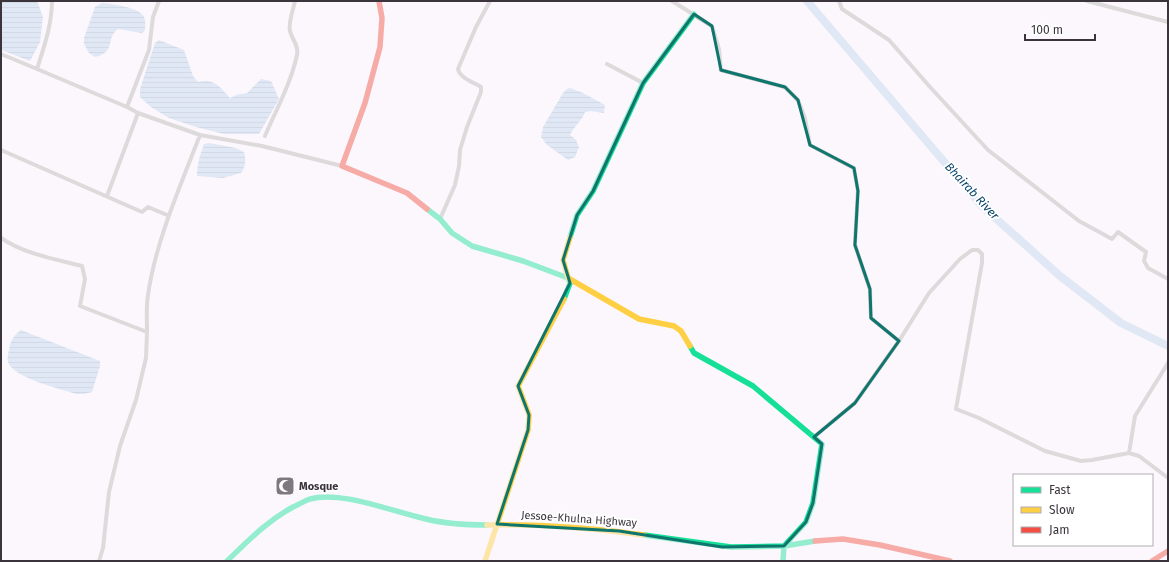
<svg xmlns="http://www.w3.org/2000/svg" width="1169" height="562" font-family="'Fira Sans',sans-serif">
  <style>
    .water { fill: url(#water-rules) }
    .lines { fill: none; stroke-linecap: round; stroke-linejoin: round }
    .river { stroke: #bdd5ec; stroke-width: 8 }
    .street { stroke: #b9b6b5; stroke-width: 4 }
    .fast { stroke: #16e098; stroke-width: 5.5 }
    .slow { stroke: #ffcf43; stroke-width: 5.5 }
    .jam { stroke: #f24e42; stroke-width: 5.5 }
    .marked { fill: none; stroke: #0f766e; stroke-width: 3; stroke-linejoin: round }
    .labels { text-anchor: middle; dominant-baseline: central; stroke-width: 4; stroke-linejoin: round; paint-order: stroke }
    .poi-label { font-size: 11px; font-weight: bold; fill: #3b343d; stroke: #fff; text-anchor: start }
    .street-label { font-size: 11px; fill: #3b343d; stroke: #fff }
    .water-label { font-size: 12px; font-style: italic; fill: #0a456c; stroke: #fff }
  </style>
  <defs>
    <pattern id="water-rules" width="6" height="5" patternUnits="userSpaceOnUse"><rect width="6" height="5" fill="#bdd5ec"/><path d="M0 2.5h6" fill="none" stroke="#a3b7cb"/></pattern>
  </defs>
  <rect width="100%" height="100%" fill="#fbf7fc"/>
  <path class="water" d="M1 1H37L43 17 40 42 30 61 1 50Z
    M102 3C112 4 139 7 144 17 146 21 145 26 145 30L142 33 118 29C105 38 117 52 95 57L89 53 84 44V38L95 7Z
    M159 40 184 50 193 76 198 82C214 78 220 87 230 98L236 95 247 93 261 79 271 81 279 99 259 134H224L196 127 169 118 151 107 140 97V89L155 43Z
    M570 88 583 93 605 105 604 113 591 111 585 112C582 121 574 126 570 135L576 140 579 147 575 157 568 160 547 145 541 137 543 127 563 93 567 89Z
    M209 143 236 148 244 152C246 160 246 166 241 173L223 178 197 176C197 165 200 155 204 144Z
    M21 330 100 361V366L92 392 84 394H76C61 389 13 378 8 362 7 359 8 354 9 350 10 341 14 335 21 330Z"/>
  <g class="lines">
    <path class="river" d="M807 1 981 205 1060 276 1121 323 1168 346"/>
    <path class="street" d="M52 1C52 24 44 47 37 69L127 107 138 113 200 135 262 146 342 166
      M672 1 712 26 719 49 721 70 785 87 798 100 805 118 810 145 854 168 858 191 855 245 870 289 871 318 899 341
      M839 1 842 9 889 40 930 87 988 150 1079 221 1112 239 1118 232 1146 252 1144 261 1148 268 1168 279
      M1087 1 1168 22
      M1 54 37 69
      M607 64 643 83
      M127 107 149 50 153 17 159 1
      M265 136C276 110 291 83 297 55 299 45 292 40 290 31 288 23 293 10 295 1
      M1 150 142 212 148 207 167 215
      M107 196 138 113
      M440 219 455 185 459 166 460 150 467 127 481 92V87C473 82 460 78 458 69L476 27 490 1
      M1 238C24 254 55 259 82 266L85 279 80 306 147 332 146 358 136 400 120 446 109 492 103 548 99 561
      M147 332C147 320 146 307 148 295 156 240 180 187 200 135
      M814 437 855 403 899 341 929 293 960 259 972 250H978L982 254V263L956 409 979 418 1045 451 1081 461 1092 460 1129 453 1139 456 1168 478
      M1129 453 1135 416 1168 363"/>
    <path class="fast" d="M427 209 440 219 452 233 472 246 523 261 568 278 570 283 564 299
      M570 237 577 215 593 191 643 83 694 14
      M690 346 694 353 753 386 822 444 813 503 806 522 784 546 783 561
      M644 535 731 547 784 546 815 541
      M227 561C248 541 267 521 293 507 298 505 304 501 310 499 340 490 394 512 426 519 446 524 466 525 487 525"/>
    <path class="slow" d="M570 237 563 260 568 278 639 319 674 326 681 331 690 346
      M487 525C540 524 592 528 644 535
      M485 561 528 430 529 415 518 386 564 299"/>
    <path class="jam" d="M379 1 382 18 380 47 365 103 342 166 407 193 427 209
      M815 541 843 539 880 545 950 561
      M1152 561 1168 551"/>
  </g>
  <path d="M0 0H1169V562H0ZM694 14 712 26 721 70 785 87 798 100 810 145 854 168 858 191 855 245 870 289 871 318 899 341 855 403 814 437 822 444 813 503 806 522 784 546 722 547 619 531 497 524 528 430 529 415 518 386 570 283 563 260 577 215 593 191 643 83Z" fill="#fbf7fc" fill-opacity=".55" fill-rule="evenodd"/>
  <path class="marked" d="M694 14 712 26 721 70 785 87 798 100 810 145 854 168 858 191 855 245 870 289 871 318 899 341 855 403 814 437 822 444 813 503 806 522 784 546 722 547 619 531 497 524 528 430 529 415 518 386 570 283 563 260 577 215 593 191 643 83Z"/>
  <defs>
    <g id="mosque-square" transform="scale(1)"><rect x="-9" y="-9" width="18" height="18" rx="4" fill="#7e7880" stroke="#fff"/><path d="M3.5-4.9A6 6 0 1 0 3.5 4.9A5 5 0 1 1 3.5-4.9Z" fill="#fff"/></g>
  </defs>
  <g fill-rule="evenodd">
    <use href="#mosque-square" x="285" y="486"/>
  </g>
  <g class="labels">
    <g class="poi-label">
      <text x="299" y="486">Mosque</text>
    </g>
    <g class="street-label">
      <text transform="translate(579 519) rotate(4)">Jessoe-Khulna Highway</text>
    </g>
    <g class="water-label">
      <text transform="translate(972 191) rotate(47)">Bhairab River</text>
    </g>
  </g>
  <rect width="1169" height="562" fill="none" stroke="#3b343d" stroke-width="4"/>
  <rect x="1013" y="474" width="140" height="72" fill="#ffffff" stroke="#b1aeb1"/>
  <rect x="1021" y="487" width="20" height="6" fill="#16e098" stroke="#b1aeb1"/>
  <text x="1049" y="494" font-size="12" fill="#3b343d">Fast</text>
  <rect x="1021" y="507" width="20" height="6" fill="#ffcf43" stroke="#b1aeb1"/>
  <text x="1049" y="514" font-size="12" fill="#3b343d">Slow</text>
  <rect x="1021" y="527" width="20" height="6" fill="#f24e42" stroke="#b1aeb1"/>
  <text x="1049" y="534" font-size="12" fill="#3b343d">Jam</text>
  <path d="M1025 34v6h70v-6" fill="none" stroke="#3b343d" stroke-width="2"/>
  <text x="1031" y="34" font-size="12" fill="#3b343d" stroke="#ffffff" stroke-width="3" paint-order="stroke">100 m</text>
</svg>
